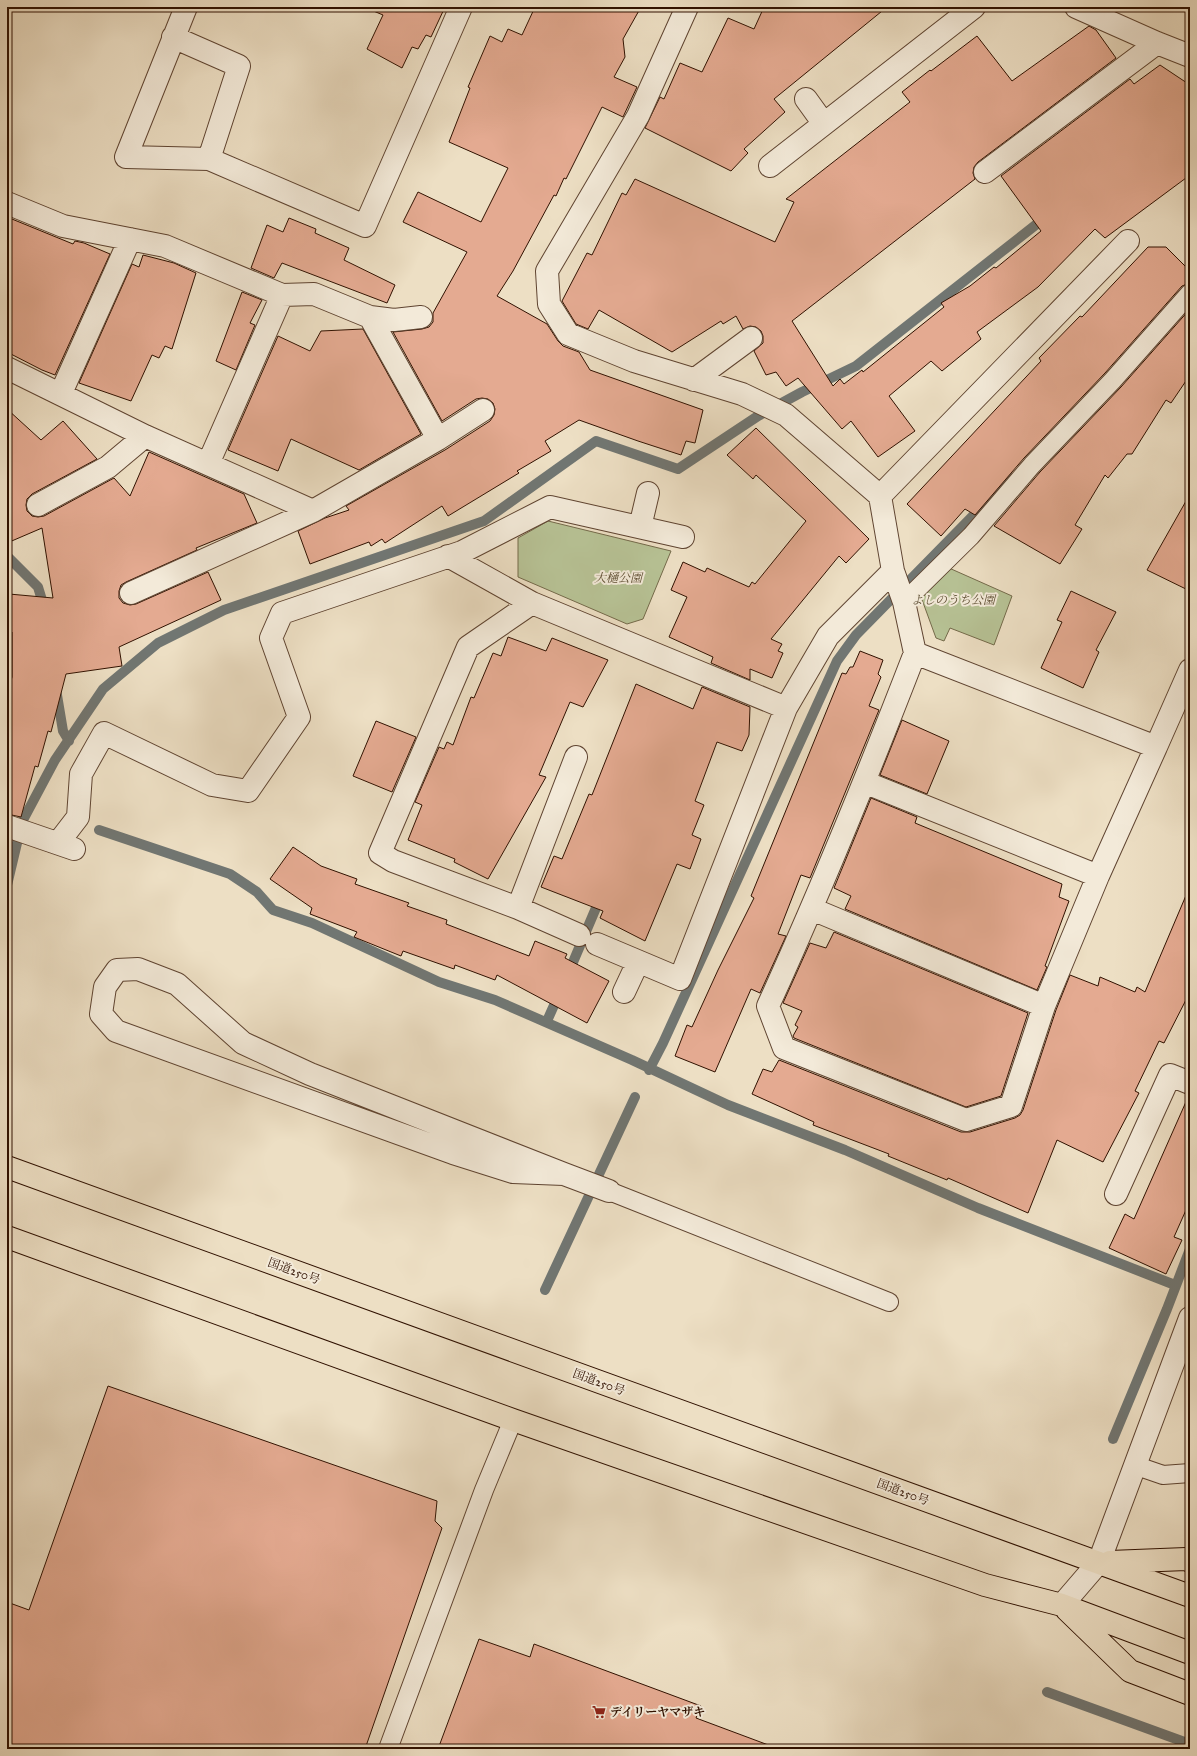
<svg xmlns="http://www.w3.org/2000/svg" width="1197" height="1756" font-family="'IM FELL Great Primer','Noto Serif JP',serif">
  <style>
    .green { fill: #b7c295; stroke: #746a4a }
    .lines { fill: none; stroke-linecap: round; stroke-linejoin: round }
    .stream { stroke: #717672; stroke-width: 10 }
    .building { fill: #e4aa91; stroke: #301100 }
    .service-casing { stroke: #5f4431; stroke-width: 20 }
    .pedestrian-casing { stroke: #5f4431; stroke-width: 24 }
    .minor-casing { stroke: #5f4431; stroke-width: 24 }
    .tertiary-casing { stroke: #5f4431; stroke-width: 24 }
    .trunk-casing { stroke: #301100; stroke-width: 24 }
    .service { stroke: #f3ead9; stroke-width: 18 }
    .pedestrian { stroke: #f3ead9; stroke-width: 22 }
    .minor { stroke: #f3ead9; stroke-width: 22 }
    .tertiary { stroke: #f3ead9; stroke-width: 22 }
    .trunk { stroke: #eddfc4; stroke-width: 22 }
    .labels { text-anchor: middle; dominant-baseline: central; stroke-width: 4; stroke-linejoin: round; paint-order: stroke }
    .park-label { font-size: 12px; font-style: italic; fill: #5f4f34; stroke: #f3ead9 }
    .street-label { font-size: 12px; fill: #301100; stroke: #f3ead9 }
    .poi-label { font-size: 12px; font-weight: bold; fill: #301100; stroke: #f3ead9; text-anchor: start }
  </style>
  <rect width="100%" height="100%" fill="#eddfc4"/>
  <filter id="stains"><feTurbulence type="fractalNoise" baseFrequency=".005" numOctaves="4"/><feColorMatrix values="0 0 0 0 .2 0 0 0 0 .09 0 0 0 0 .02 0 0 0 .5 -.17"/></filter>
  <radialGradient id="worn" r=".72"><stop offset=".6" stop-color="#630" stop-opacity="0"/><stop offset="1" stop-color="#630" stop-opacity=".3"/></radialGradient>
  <path class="green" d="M548 521 671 551 643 619 627 624 518 577V538Z
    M940 564 1012 596 994 645 950 628 944 641 936 638 917 586Z"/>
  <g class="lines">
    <path class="stream" d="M7 556 38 587 45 610
      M56 689 63 731 69 741
      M99 830 230 874 257 892 273 910 312 923 439 982 495 1000 632 1060 728 1105 845 1150 978 1208 1175 1285
      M7 885 22 822 55 760 103 689 158 643 224 610 484 521 596 441 678 469 758 416 802 392 856 366 1047 216
      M568 974 601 896
      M547 1021 559 994
      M649 1070 663 1043 837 661 856 635 1010 478
      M545 1290 635 1097
      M1113 1439 1167 1309 1190 1249
      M1047 1692 1190 1744"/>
  </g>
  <path class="building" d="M364 7H445L431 37 426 35 418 49 412 47 402 68 367 49 383 15Z
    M535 7H641L623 39 625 57 614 77 637 87 623 117 602 107 566 179 564 178 556 196 554 195 513 271 497 296 547 324 558 341 563 346 579 352 590 370 703 410 695 443 686 441 681 455 638 441 579 420 545 441 551 451 517 471 519 473 448 516 442 506 385 543 382 539 371 546 369 542 310 564 298 531 325 518 349 510 346 506 445 450 490 421 494 415 495 409 493 403 488 399 482 398 476 399 442 421 393 332 422 329 429 327 433 322V313L467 252 403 222 418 192 481 222 508 168 449 142 470 88 468 87 490 36 502 42 508 29 522 35Z
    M764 7H887L774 99 785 112 744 149 748 153 731 171 645 128 660 97 664 99 680 63 702 72 728 18 754 29Z
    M1089 26 1096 30 1116 58 978 162 974 167 973 173 975 179 792 321 833 386 840 379 844 384 862 370 863 372 944 307 941 303 970 286 994 267 996 268 1041 231 1001 176 1130 79 1134 84 1160 65 1190 85V175L1105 238 1095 229 1038 287 977 332 981 339 942 371 931 361 889 396 915 431 878 457 851 421 842 429 798 378 786 386 776 372 766 375 754 351 763 343V336L761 331 756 327 750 326 743 329 736 316 723 324 721 321 672 352 599 310 588 329 576 324 562 301 587 253 592 255 622 193 626 195 635 179 775 242 794 202 786 199 910 102 902 92 930 70 931 71 977 36 1012 81Z
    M7 217 73 244 75 241 84 243 110 254 55 375 42 370 7 352Z
    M289 218 316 229 315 233 349 248 344 260 395 285 387 303 282 263 274 278 251 268 267 225 283 232Z
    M1148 247H1166L1190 271V283L1182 286 1105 373 1024 458 975 515 965 509 941 536 907 504 1041 361 1039 358 1080 316 1082 317Z
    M143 255 174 263 196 273 172 349 165 346 159 358 152 355 131 401 79 383 132 264 139 267Z
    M242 292 262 300 250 323 255 325 236 370 216 361Z
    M1190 309V375L1171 403 1166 400 1132 454H1127L1108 478 1105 475 1075 525 1082 529 1060 564 994 526 1040 472 1121 387Z
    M363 329 421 434 359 470 291 439 278 471 228 450 278 336 310 351 321 331Z
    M7 409 41 440 63 421 97 459 32 494 27 499 26 505 27 511 32 516 38 517 44 516 114 478 130 496 149 452 244 494 257 523 196 548 197 550 126 582 121 585 119 591V598L123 603 130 605 136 604 208 572 221 600 119 647 122 666 66 674 51 732 48 731 38 767 35 766 21 817 7 814V696L12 677V632H7L9 594 53 598 42 528 7 543Z
    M756 428 869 539 846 563 839 556 771 639 782 644 778 651 783 653 772 678 750 669V680L711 663 713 657 669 637 687 597 671 590 683 562 705 572 707 568 749 587 752 582 755 584 806 521 756 475 753 479 727 455Z
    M1190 494V591L1147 570Z
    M1071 591 1116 612 1096 650 1099 652 1083 688 1041 668 1062 622 1057 620Z
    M508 637 546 651 552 638 608 660 583 707 570 702 539 775 546 777 488 879 454 862 455 859 408 840 422 805 415 802 439 747 444 749 447 742 453 745 471 697 474 698 493 653 501 656Z
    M860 651 883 660 878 674 881 677 869 706 879 710 810 878 801 875 778 934 786 936 760 993 751 989 715 1072 675 1056 687 1025 692 1027 718 970 754 898 751 896 842 673 846 674 850 667H853Z
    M636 684 693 709 702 687 750 707 749 735 742 751 717 742 695 801 704 805 692 835 701 839 690 869 677 864 645 941 600 918 603 911 541 887 554 856 562 859 589 794 592 795Z
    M902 720 949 741 927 794 880 775Z
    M376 721 416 737 392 792 353 776Z
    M871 798 917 817 915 823 1062 884 1059 897 1069 901 1045 966 1047 967 1037 990 845 909 851 896 834 888Z
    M293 847 321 866 357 879 355 884 409 903 407 906 447 920 446 924 529 956 535 941 567 954 565 958 609 981 587 1023 497 975 495 980 455 965 454 969 403 951 401 956 354 937 357 932 310 914 312 908 270 879Z
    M1190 886V992L1164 1043 1159 1041 1135 1091 1139 1093 1103 1162 1057 1140 1028 1213 948 1178 947 1180 888 1156 889 1154 813 1125 814 1122 752 1094 763 1069 772 1072 779 1060 961 1132H970L1015 1118 1020 1115 1023 1110 1056 1010 1070 975 1098 986 1100 977 1135 992 1137 987 1145 992Z
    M834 932 1028 1013 1001 1096 966 1107 794 1038 793 1036 798 1027 795 1025 802 1011 783 1003 810 943 826 948Z
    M1189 1095 1190 1201 1174 1237 1182 1240 1166 1274 1109 1248 1125 1214 1134 1219Z
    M108 1386 437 1501 435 1521 442 1528 365 1749H7V1602L29 1610Z
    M479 1639 530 1657 534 1644 701 1706 696 1718 771 1746V1749H438Z"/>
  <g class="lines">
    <g class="service-casing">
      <path id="service" d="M904 602 971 536 1032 465 1113 380 1190 293
        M609 1191 889 1302
        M1134 1465 1163 1475 1190 1473
        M388 1749 484 1490 513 1420"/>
    </g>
    <g class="pedestrian-casing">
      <path id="pedestrian" d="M564 1174 513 1172 453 1153 116 1031 101 1014 105 987 117 970 138 969 177 984 243 1043 310 1074 564 1174 609 1191"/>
    </g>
    <g class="minor-casing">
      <path id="minor" d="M186 7 126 157 209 159 365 226 461 7
        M687 7 638 116 547 271 549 304 568 334 634 361 742 394 786 415 880 496 893 571 904 602 915 653 1156 747 1190 670
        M1076 7 1157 43 1190 56
        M173 37 239 66 209 159
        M806 99 824 124
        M770 166 974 7
        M985 172 1157 43
        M7 203 63 226 165 246 282 295 314 294 370 317 438 439
        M370 317 394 320 421 317
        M7 368 145 436 313 511
        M694 380 751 338
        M61 393 130 239
        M208 464 282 295
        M880 496 1128 241
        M38 505 108 467 145 436
        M640 527 648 493
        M448 556 532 603
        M131 593 313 511 438 439 483 410
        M915 653C869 772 821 890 768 1006L784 1048 966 1120 1011 1106 1044 1006 1098 876 1156 747
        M864 782 1098 876
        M7 826 74 849
        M58 843 78 817 81 774 104 733 212 785 248 791 299 717 271 638 282 613 462 552 550 507 683 537
        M518 908 576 757
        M812 909 1044 1006
        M579 935 518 908 393 861 380 853 468 647 532 603 786 708
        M597 944 680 979 786 708 828 636 893 571
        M624 992 638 962
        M1116 1194 1170 1075 1190 1083"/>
    </g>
    <g class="tertiary-casing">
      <path id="tertiary" d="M1062 1605 1099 1562 1190 1318"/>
    </g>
    <g class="trunk-casing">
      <path id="trunk" d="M7 1167 1190 1596
        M7 1237 513 1420 985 1585 1062 1605 1190 1653
        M1110 1562 1186 1559 1190 1561
        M1067 1610 1130 1671 1190 1694"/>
    </g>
    <use href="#service" class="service"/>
    <use href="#pedestrian" class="pedestrian"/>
    <use href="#minor" class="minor"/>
    <use href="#tertiary" class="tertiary"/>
    <use href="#trunk" class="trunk"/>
  </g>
  <defs>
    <g id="supermarket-bare" transform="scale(1.08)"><path d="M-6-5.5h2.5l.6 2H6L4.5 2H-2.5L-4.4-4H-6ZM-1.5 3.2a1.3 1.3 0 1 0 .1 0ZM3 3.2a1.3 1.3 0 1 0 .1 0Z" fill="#8f2418" stroke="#f3ead9" stroke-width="2.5" paint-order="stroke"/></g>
  </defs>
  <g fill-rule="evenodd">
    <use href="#supermarket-bare" x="599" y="1712"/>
  </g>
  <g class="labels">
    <g class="park-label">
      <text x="618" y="578">大樋公園</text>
      <text x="953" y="600">よしのうち公園</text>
    </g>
    <g class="street-label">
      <text transform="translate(294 1271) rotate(20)">国道250号</text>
      <text transform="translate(599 1382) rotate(20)">国道250号</text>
      <text transform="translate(903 1492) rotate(20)">国道250号</text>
    </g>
    <g class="poi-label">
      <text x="610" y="1712">デイリーヤマザキ</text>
    </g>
  </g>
  <rect width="1197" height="1756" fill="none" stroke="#eddfc4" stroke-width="24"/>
  <rect x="8" y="8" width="1181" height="1740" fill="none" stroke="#301100" stroke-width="2"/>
  <rect x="12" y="12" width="1173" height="1732" fill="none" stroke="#301100"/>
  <rect width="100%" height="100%" filter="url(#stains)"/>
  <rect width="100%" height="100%" fill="url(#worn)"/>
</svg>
